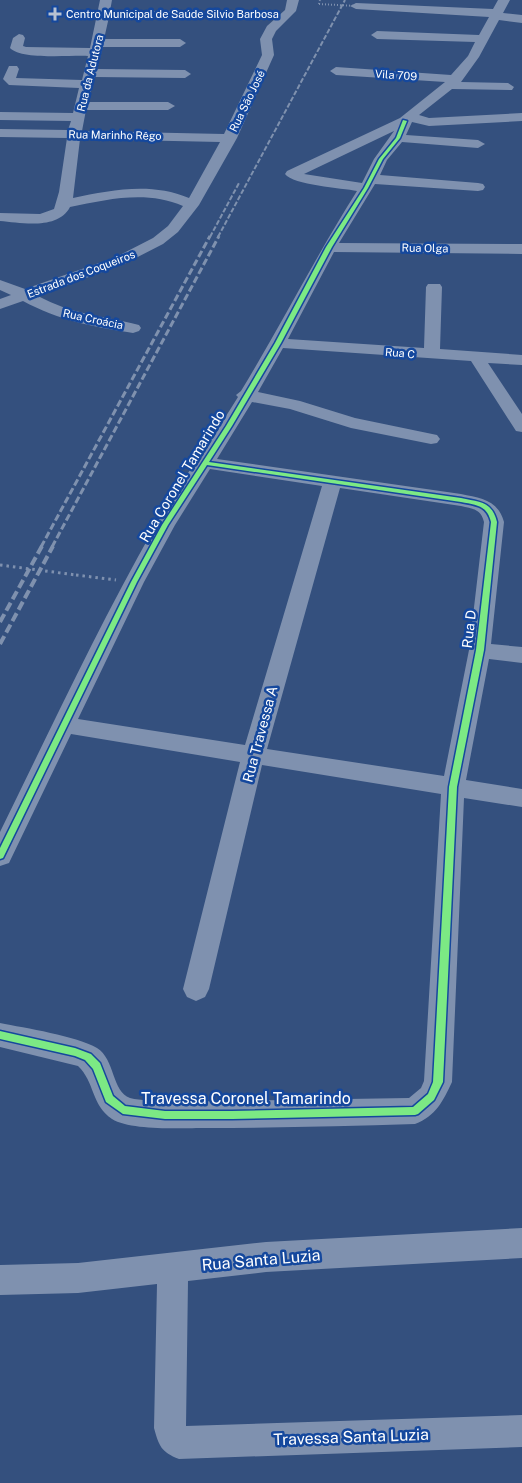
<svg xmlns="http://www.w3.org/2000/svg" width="522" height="1483" font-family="'Public Sans',sans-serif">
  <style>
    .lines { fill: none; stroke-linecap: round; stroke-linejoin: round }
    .path-far1 { stroke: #7f91af; stroke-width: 2; stroke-dasharray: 1 2; stroke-linecap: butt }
    .path { stroke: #7f91af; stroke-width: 3; stroke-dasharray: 2.5 4; stroke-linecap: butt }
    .minor { fill: #7f91af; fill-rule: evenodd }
    .rail-far2 { stroke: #7f91ae; stroke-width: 2; stroke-dasharray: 5 2; stroke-linecap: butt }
    .rail-far1 { stroke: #7f91ae; stroke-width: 3; stroke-dasharray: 7 3; stroke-linecap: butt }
    .rail { stroke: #7f91ae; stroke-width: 4; stroke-dasharray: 9 4; stroke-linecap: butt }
    .path-bridge-far1 { stroke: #7f91af; stroke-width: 2; stroke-dasharray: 1 2; stroke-linecap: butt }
    .path-bridge { stroke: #7f91af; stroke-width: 3; stroke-dasharray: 2.5 4; stroke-linecap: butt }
    .cycleway-casing { stroke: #15489d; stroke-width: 3 }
    .cycleway { fill: #7ce984; fill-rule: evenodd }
    .poi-dot { fill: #b8c2d2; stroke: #15489d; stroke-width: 2 }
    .labels { text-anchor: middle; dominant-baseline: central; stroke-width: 5; stroke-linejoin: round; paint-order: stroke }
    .far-poi-label { font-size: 11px; fill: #fff; stroke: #15489d; text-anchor: start }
    .far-street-label { font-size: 11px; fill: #fff; stroke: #15489d }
    .street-label { font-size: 14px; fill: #fff; stroke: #15489d }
    .near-street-label { font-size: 16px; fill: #fff; stroke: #15489d }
  </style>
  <rect width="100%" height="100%" fill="#34507e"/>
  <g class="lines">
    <path class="path-far1" d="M319 4 320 0"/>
    <path class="path" d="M76 575 116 580"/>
    <path class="minor" d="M100 0H112L110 11H202L208 14 202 17H109L104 39H180L186 43 180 47H103L97 69 185 70 191 74 185 78 95 77 88 102H168L175 106 168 110H86L82 131 224 134 262 55 260 39 267 26 285 10 287 0H299L296 11 276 31 272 39 274 55 237 138 199 205 178 232 163 244 126 263 38 296C73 315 101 315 139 325L141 328 139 331 133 333C94 327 58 320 23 301L0 309V299L11 295 0 290V280L25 289 116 257 153 238 168 226 183 206C147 190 108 199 70 207 58 230 22 223 0 221V213L40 214 54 209 59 192 67 138 0 137V129L68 130 71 121 0 120V112L73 113 79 88 9 85 3 79 9 66H17L19 69 16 78 82 80 88 56C71 55 21 60 10 48L13 38 19 34 23 35 25 38 23 46 26 47 90 48ZM80 139 220 142 189 198C151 182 111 190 73 198Z
      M498 0H510L503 13 522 15V23L499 20 479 57 461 82 508 83 514 87 512 90 452 89 419 115 429 118 522 113V121L429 126 412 122 406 135 478 140 485 144 478 148 402 142 387 160 380 175 478 183 483 184 485 187 483 190 478 191 375 184 339 243 522 244V254L334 252 288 339 424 348 426 287 428 284H440L442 287 440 349 522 355V365L488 363 522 414V432L516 431 471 361 283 348 258 392 300 401 355 418 437 435 440 439 437 443 431 444 351 428 290 409 252 402 217 459 461 494C481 498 498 500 504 522L491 644 522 647V663L489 659 466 780 522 789V807L464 798 452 1082C443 1101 436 1116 415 1124 345 1126 276 1128 206 1128 183 1128 131 1131 112 1119 91 1105 95 1082 78 1066L0 1047V1023C25 1028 77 1036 97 1048 115 1059 112 1092 130 1098 141 1101 154 1100 165 1102L409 1098 421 1088 424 1081 441 794 262 765 209 989 205 997 196 1001 187 997 183 989 240 762 71 734 9 863 0 866V832C50 730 98 627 154 528 179 483 211 441 238 397L236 395 241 391C281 325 316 256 357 191 342 188 293 185 285 174L287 171 400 118 445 82 336 75 330 71 336 67 451 75 468 56 475 42 377 39 371 35 377 31 479 35 489 17 356 9 350 6 356 3 493 9ZM394 131 374 159 362 183 304 174ZM210 469 322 486 245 745 78 719 144 582 175 525ZM340 488 461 506C473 509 481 509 484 522L469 650 444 776 267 749Z
      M522 1228V1258L266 1272 188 1281 186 1426 522 1415V1447L179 1459C161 1452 159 1446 154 1428L157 1284 78 1293 0 1295V1265L78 1263 266 1242Z"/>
    <path class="rail-far2" d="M210 237 239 183
      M218 237 345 0"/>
    <path class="rail-far1" d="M41 547 210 236
      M52 547 219 236"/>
    <path class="rail" d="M0 622 42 546
      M0 644 53 546"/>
    <path class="path-bridge-far1" d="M319 4 356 6"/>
    <path class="path-bridge" d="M0 565 76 575"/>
    <g class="cycleway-casing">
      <path id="cycleway" d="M403 120 407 121 400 138 383 159 368 188 332 247 281 343 232 426 209 462 461 498C479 502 492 501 497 522L484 650 457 787 443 1082 434 1100 418 1114 415 1115 232 1119H165L123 1114 106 1102 93 1069 85 1060 75 1056 0 1039V1031L75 1048 91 1054 100 1063 113 1096 125 1106 165 1111H232L413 1107 428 1094 433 1082 449 787 476 650 491 522C487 505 476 505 461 502L207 465 168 525 137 582 4 856 3 858 0 859V848L131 582 162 525 226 426 275 343 326 247 364 188 379 159 396 138Z"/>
    </g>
    <use href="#cycleway" class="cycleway"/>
  </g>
  <path class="poi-dot" d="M52.5 6.5h5v5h5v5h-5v5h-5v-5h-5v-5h5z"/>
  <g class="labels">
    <g class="far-poi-label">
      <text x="66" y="14">Centro Municipal de Saúde Silvio Barbosa</text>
    </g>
    <g class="far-street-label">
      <text transform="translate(90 73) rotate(-76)">Rua da Adutora</text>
      <text transform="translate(396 75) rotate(4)">Vila 709</text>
      <text transform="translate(247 101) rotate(-64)">Rua São José</text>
      <text transform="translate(115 135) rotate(1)">Rua Marinho Rêgo</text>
      <text transform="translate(425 248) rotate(1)">Rua Olga</text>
      <text transform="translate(81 274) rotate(-21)">Estrada dos Coqueiros</text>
      <text transform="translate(93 319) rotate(12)">Rua Croácia</text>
      <text transform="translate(400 353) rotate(5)">Rua C</text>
    </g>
    <g class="street-label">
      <text transform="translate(182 476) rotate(-59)">Rua Coronel Tamarindo</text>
      <text transform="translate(469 629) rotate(-83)">Rua D</text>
      <text transform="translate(260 734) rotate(-75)">Rua Travessa A</text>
    </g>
    <g class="near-street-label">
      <text x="246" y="1098">Travessa Coronel Tamarindo</text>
      <text transform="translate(261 1260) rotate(-5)">Rua Santa Luzia</text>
      <text transform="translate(351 1437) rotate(-2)">Travessa Santa Luzia</text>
    </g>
  </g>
</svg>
